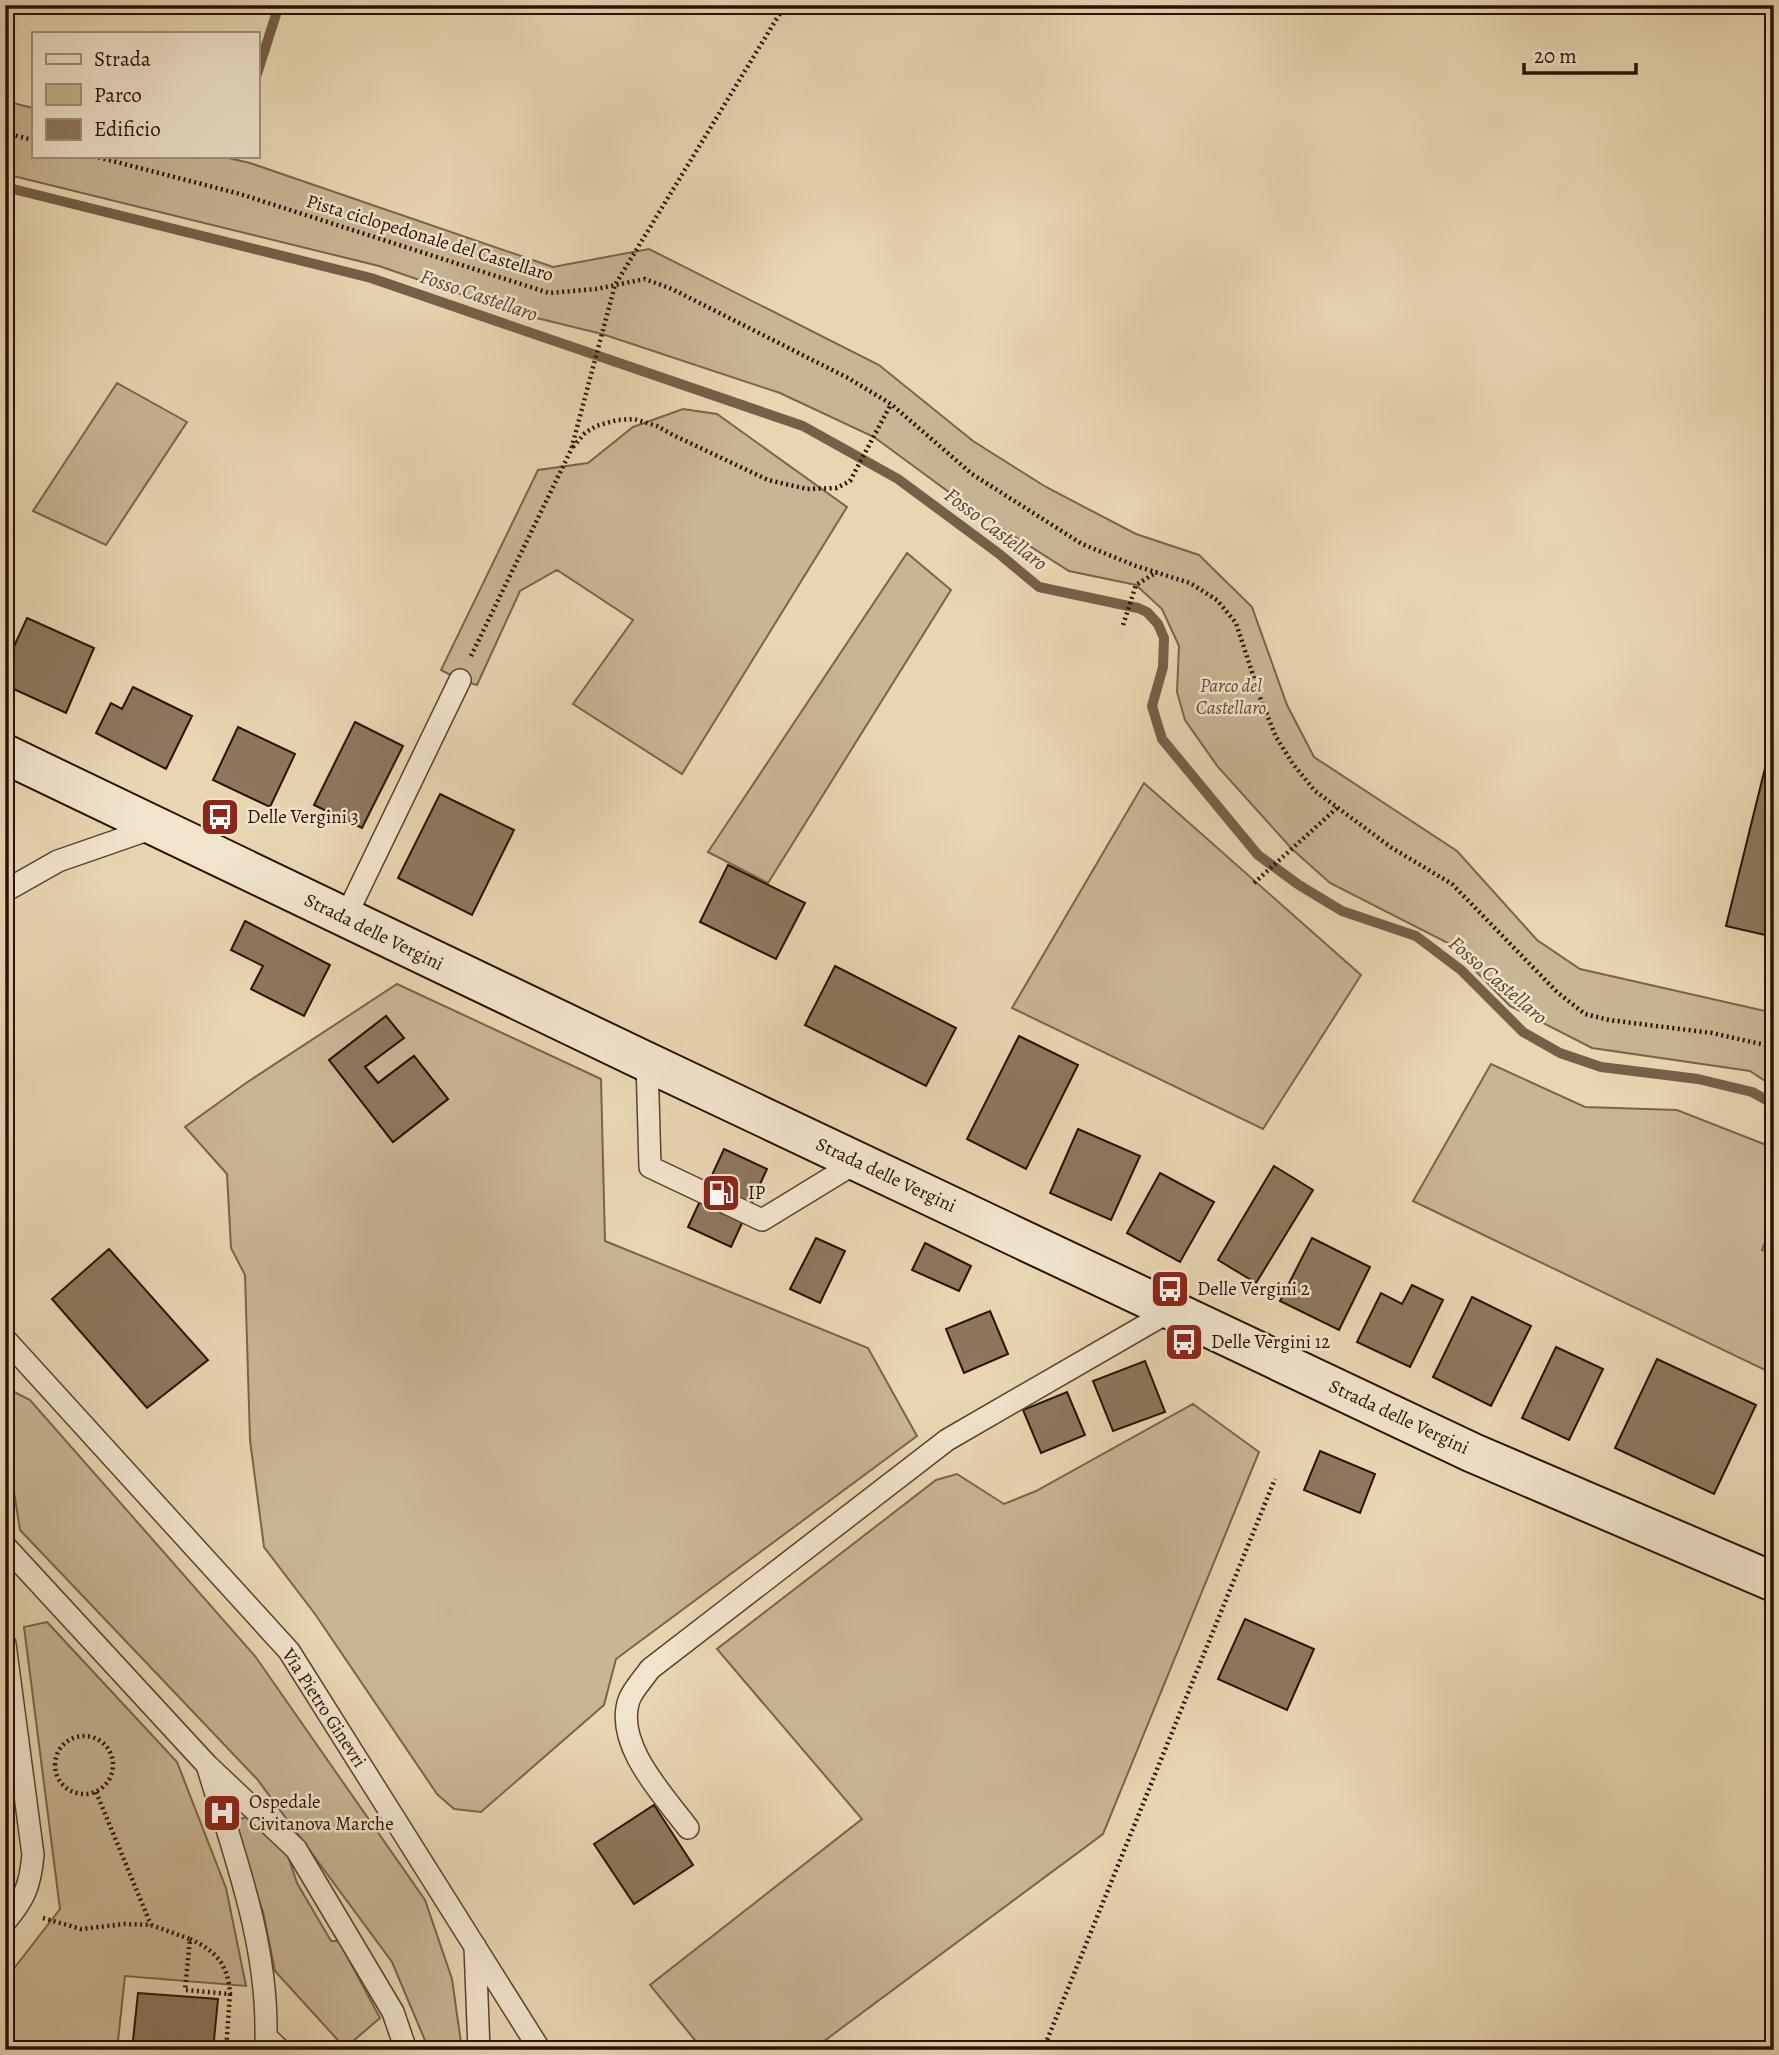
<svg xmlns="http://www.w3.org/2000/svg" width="1779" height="2055" font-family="Alegreya,serif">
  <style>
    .green { fill: #c8b594; stroke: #7a634c; stroke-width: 2; fill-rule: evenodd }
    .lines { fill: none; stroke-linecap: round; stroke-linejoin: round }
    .stream { stroke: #765f48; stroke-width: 10 }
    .building { fill: #8d775e; stroke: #2b1103; stroke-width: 2 }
    .service-casing { stroke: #5a422f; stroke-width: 24 }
    .secondary-casing { stroke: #2b1103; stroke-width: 42 }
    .path { stroke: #2b1103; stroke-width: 4.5; stroke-dasharray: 2 3.5; stroke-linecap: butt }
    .service { stroke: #f0e4cd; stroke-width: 21 }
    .secondary { stroke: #f0e4cd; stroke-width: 38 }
    .labels { text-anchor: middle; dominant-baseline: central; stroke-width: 5; stroke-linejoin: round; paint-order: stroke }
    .street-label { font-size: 19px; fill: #2b1103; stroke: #f0e4cd }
    .park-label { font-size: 19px; font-style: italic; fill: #624a36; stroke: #f0e4cd }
    .poi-label { font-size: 19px; fill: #2b1103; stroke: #f0e4cd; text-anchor: start }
    .water-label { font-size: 21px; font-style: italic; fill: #5d4531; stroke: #f0e4cd }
  </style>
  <rect width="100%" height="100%" fill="#e8d6b2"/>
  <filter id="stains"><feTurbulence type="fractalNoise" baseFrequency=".00286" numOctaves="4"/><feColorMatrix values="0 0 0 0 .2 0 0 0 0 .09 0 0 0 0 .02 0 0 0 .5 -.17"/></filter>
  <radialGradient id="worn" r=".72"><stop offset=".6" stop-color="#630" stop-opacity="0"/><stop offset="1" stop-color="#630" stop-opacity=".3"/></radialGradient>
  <path class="green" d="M5 101 33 108V156H220L250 163 553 267 649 249 879 365 973 441 1046 487 1136 534 1199 555 1252 607 1287 705 1314 757 1457 851 1537 940 1580 969 1774 1013V1087L1750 1071 1592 1048 1510 1006 1448 943 1330 883 1292 849 1218 767 1185 720 1177 692 1179 646 1162 609 1136 585 1069 571 976 512 874 437 780 393 602 334 512 312 379 266 5 174Z
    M117 383 187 422 106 545 33 511Z
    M683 409 717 414 847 507 682 774 573 704 633 620 557 570 520 591 477 685 460 680 441 670 538 470 588 463 633 427Z
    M907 553 951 590 768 883 708 852Z
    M1144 783 1361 975 1263 1129 1012 1008Z
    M397 984 601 1079 605 1241 868 1348 917 1436 616 1659 604 1705 481 1812 454 1809 437 1794 315 1614 264 1547 250 1440 245 1275 231 1248 227 1174 185 1127 246 1083ZM386 1016 403 1038 365 1067 378 1083 414 1056 448 1099 393 1142 330 1060Z
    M1491 1064 1585 1107 1677 1110 1774 1148V1221L1762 1250 1774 1255V1359L1769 1372 1413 1201Z
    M5 1387 30 1400 255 1656 425 1900 452 1979 462 2050H429L392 1962 257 1779 20 1530 5 1435Z
    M1193 1404 1259 1452 1103 1834 812 2050H703L650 1985 862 1819 717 1649 936 1480 957 1474 1004 1504 1036 1491Z
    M47 1622 177 1762 226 1888 246 1986 125 1976 117 2050H5V1980L60 1909 24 1627Z
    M249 1816 288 1856 297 1883 331 1941H339L380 2018 345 2048 275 1971 263 1912 235 1829 240 1819Z"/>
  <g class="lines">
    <path class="stream" d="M257 74 279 5
      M5 187 371 278 803 426 898 479 998 553 1039 587 1138 608 1147 612 1158 624 1164 638 1163 667 1152 706 1162 739 1258 855 1299 885 1342 911 1416 936 1461 970 1523 1032 1560 1053 1601 1067 1698 1079 1752 1092 1774 1104"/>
  </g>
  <path class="building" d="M27 618 94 648 66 713 5 685V666Z
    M133 687 192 716 166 769 96 733 111 703 122 709Z
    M355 722 403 746 362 828 314 805Z
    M238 727 295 754 270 807 213 780Z
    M1769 752 1774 753V937L1726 926Z
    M440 794 514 830 472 915 398 878Z
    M728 865 805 903 776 959 700 922Z
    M245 921 330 965 304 1016 251 989 263 966 231 950Z
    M835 966 956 1028 926 1086 805 1025Z
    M386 1016 404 1038 365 1067 378 1083 414 1056 448 1099 393 1142 329 1060Z
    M1019 1036 1078 1065 1026 1169 967 1139Z
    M1078 1129 1140 1156 1111 1220 1050 1193Z
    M724 1149 767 1169 731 1247 688 1227Z
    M1274 1166 1313 1190 1256 1283 1218 1260Z
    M1160 1173 1214 1202 1180 1262 1127 1233Z
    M816 1238 845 1251 820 1303 790 1289Z
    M1312 1238 1370 1267 1339 1330 1280 1301Z
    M925 1243 971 1266 959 1291 912 1270Z
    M109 1249 208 1360 147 1408 52 1299Z
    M1412 1285 1443 1300 1410 1367 1357 1342 1381 1293 1402 1304Z
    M1472 1297 1531 1326 1491 1406 1433 1377Z
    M990 1311 1008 1354 964 1373 946 1329Z
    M1556 1347 1603 1369 1569 1440 1522 1418Z
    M1657 1359 1756 1405 1714 1494 1615 1448Z
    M1145 1361 1165 1412 1113 1431 1093 1381Z
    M1067 1392 1085 1435 1041 1453 1023 1410Z
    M1320 1451 1375 1474 1360 1513 1304 1490Z
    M1245 1619 1314 1649 1287 1710 1218 1679Z
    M654 1805 693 1865 634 1904 594 1844Z
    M138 1993 218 1999 213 2050H132Z"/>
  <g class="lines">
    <g class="service-casing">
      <path id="service" d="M5 891 58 861 156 827
        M345 918 460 680
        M647 1062 650 1167 762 1220 857 1162
        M5 1339 289 1651 540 2050
        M5 1546 207 1765
        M5 1644 33 1855C30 1886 25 1898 5 1922
        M688 1828C664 1796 614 1744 629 1700 633 1689 644 1678 650 1669L947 1440 1172 1310
        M475 1946 479 2050
        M280 2050 266 2037C268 1943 234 1854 207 1765L296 1849 393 2012 406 2050"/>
    </g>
    <g class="secondary-casing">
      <path id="secondary" d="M5 754 647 1062 1473 1453 1774 1582"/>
    </g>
    <path class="path" d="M5 133 33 140
      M93 156 240 194 549 293 596 289 645 279 672 289 848 378 891 404 972 474 1082 544 1136 566 1190 583 1217 600 1236 623 1261 700 1276 737 1293 764 1315 791 1392 848 1452 884 1557 992 1585 1014 1609 1020 1712 1033 1774 1047
      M573 447 585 433 596 426 617 420 634 419 657 426 673 435 768 480 807 489 837 488 850 481 891 404
      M1123 625 1136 585 1157 572
      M471 656 571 450 615 285 785 5
      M1254 883 1337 808
      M55 1765a29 29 0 1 1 58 0a29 29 0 1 1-58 0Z
      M96 1792 151 1925
      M43 1918 81 1929 125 1924 151 1925 190 1939 185 1990 230 1994 226 2050
      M190 1939C216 1951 228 1964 230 1994H233
      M1043 2050 1275 1479"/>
    <use href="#service" class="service"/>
    <use href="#secondary" class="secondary"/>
  </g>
  <defs>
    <g id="bus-square" transform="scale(2.0125)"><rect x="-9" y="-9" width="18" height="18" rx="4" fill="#8f2418" stroke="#f0e4cd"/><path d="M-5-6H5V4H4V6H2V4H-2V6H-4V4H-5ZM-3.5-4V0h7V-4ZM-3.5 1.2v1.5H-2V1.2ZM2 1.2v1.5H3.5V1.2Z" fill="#fff"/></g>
    <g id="fuel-square" transform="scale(2.0125)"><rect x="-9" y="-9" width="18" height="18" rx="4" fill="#8f2418" stroke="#f0e4cd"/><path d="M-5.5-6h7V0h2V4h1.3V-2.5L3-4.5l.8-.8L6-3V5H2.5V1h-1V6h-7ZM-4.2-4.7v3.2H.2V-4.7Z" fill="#fff"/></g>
    <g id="hospital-square" transform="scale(2.0125)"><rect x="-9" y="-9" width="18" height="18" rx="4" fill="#8f2418" stroke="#f0e4cd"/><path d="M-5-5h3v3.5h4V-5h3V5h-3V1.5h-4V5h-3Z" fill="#fff"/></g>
  </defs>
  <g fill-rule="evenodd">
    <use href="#bus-square" x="220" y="817"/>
    <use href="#fuel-square" x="721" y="1193"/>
    <use href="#bus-square" x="1170" y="1289"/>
    <use href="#bus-square" x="1184" y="1342"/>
    <use href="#hospital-square" x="222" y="1813"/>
  </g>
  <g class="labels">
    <g class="street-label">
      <text transform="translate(430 238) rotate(17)">Pista ciclopedonale del Castellaro</text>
      <text transform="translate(374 932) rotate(26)">Strada delle Vergini</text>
      <text transform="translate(886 1175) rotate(25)">Strada delle Vergini</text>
      <text transform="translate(1399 1417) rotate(25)">Strada delle Vergini</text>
      <text transform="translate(324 1708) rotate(57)">Via Pietro Ginevri</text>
    </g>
    <g class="park-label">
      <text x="1231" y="686">Parco del<tspan x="1231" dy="22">Castellaro</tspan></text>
    </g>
    <g class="poi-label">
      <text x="247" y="817">Delle Vergini 3</text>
      <text x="748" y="1193">IP</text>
      <text x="1197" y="1289">Delle Vergini 2</text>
      <text x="1211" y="1342">Delle Vergini 12</text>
      <text x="249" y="1802">Ospedale<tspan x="249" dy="22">Civitanova Marche</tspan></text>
    </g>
    <g class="water-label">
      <text transform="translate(479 295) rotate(19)">Fosso Castellaro</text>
      <text transform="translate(996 529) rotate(37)">Fosso Castellaro</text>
      <text transform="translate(1498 980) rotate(41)">Fosso Castellaro</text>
    </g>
  </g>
  <rect width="1779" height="2055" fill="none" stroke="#e8d6b2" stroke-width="28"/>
  <rect x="7" y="7" width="1765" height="2041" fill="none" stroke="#2b1103" stroke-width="3.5"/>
  <rect x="14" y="14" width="1751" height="2027" fill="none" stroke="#2b1103" stroke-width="2"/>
  <rect x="32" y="32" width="228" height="126" fill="#f0e4cd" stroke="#a1907c" stroke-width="2"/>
  <rect x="46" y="54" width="35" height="10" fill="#f0e4cd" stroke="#a1907c" stroke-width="2"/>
  <text x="94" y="66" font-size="21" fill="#2b1103">Strada</text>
  <rect x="46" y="84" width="35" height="21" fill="#c8b594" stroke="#a1907c" stroke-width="2"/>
  <text x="94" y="102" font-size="21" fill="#2b1103">Parco</text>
  <rect x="46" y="119" width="35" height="21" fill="#8d775e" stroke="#a1907c" stroke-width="2"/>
  <text x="94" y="136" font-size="21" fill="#2b1103">Edificio</text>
  <path d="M1524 63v10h112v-10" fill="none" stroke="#2b1103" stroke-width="3.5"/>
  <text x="1534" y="63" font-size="21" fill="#2b1103" stroke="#f0e4cd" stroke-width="5" paint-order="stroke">20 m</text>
  <rect width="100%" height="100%" filter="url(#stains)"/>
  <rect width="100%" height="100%" fill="url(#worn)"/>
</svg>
